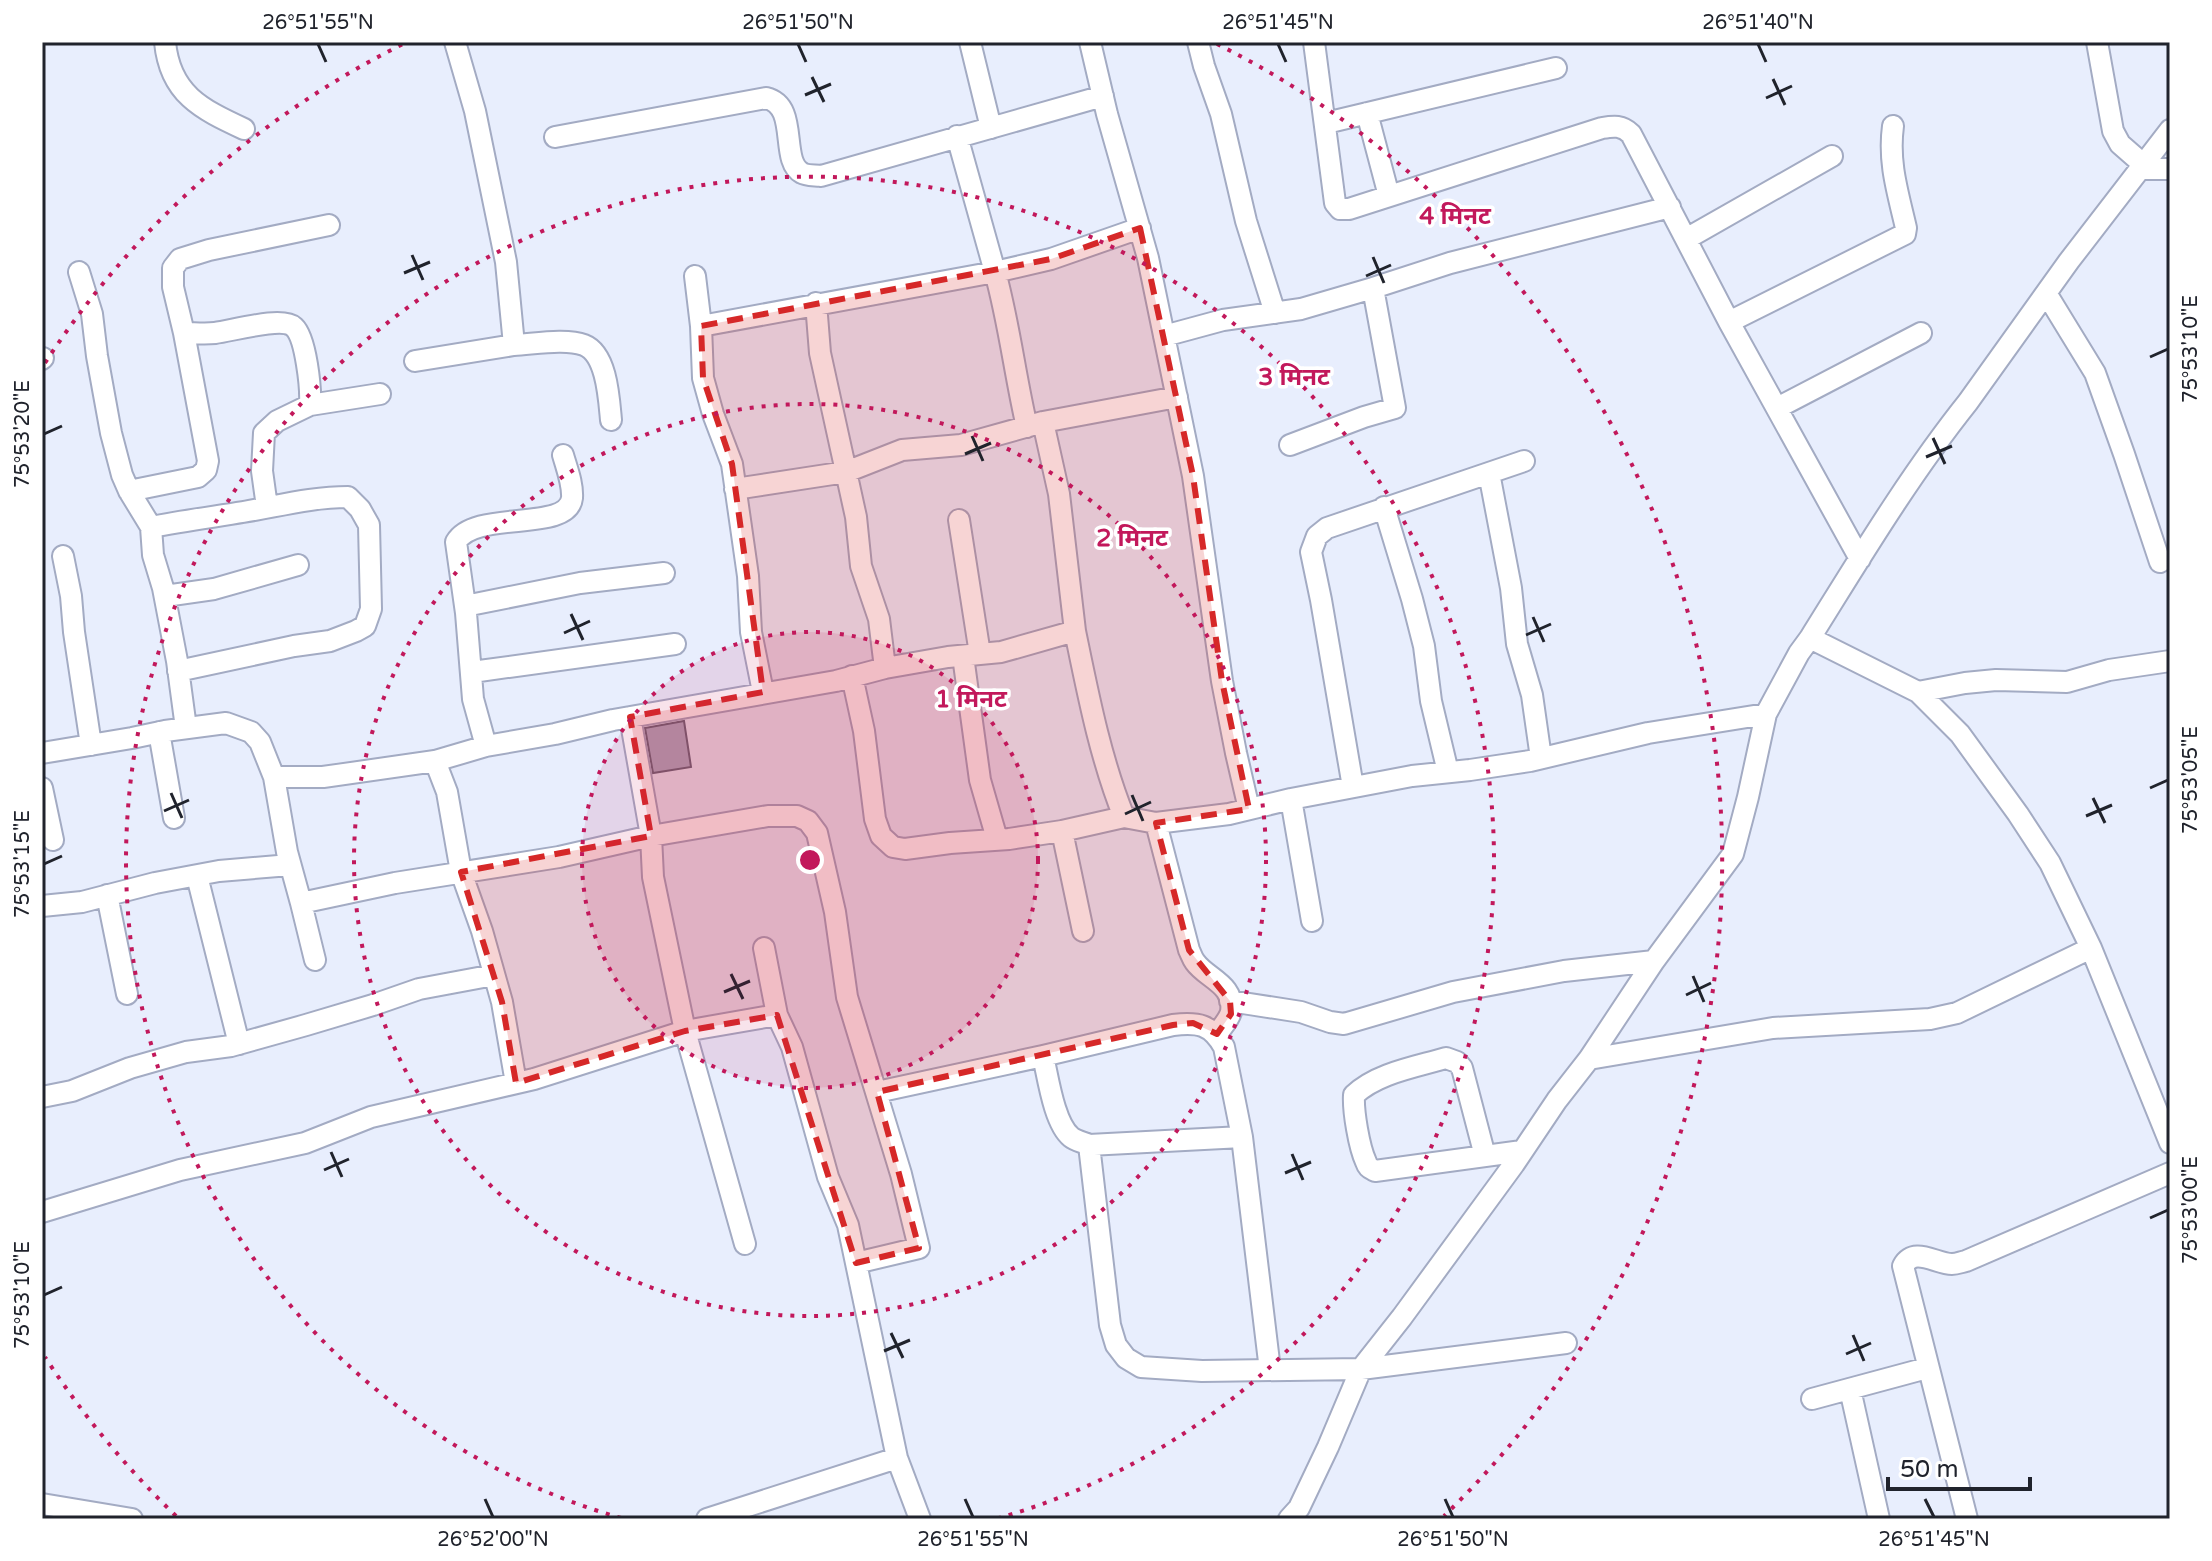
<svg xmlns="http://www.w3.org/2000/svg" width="2212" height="1561" font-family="'Varela Round','Noto Sans Devanagari',sans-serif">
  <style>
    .building { fill: #a9b1c9; stroke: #5f667c; stroke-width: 2 }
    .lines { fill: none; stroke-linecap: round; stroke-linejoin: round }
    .minor-casing { stroke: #a3abc3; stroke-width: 24 }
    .minor { stroke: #fff; stroke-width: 20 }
    .marked { fill: #d62828; fill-opacity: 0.2; stroke: #d62828; stroke-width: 6; stroke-dasharray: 16 10; stroke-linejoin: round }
    .ticks { fill: none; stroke: #20232c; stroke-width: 3 }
    .ring { fill: none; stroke: #c2185b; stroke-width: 4; stroke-dasharray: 4 8 }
    .centre { fill: #c2185b; stroke: #fff; stroke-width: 4 }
    .ring-label { font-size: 24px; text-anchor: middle; font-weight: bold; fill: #c2185b; stroke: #fff; stroke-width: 7; stroke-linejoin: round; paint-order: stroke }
    .neatline { fill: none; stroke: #20232c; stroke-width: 3 }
    .ticks-label { font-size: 20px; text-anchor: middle; fill: #20232c }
  </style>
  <rect width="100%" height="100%" fill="#e8eefd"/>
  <path class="building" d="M684 721 691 767 653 773 645 728Z"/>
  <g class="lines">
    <g class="minor-casing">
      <path id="minor" d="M165 42C170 94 201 109 244 129
        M455 42 475 111 506 262 514 345C534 344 566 338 584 345 607 354 609 399 611 420
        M970 42 991 128
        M1090 42 1107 114 1148 258 1193 476 1222 681 1236 753 1249 809
        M1198 42 1204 66 1221 114 1246 221 1275 313
        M1314 42 1335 203 1340 209H1349L1602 128C1614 126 1622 125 1631 134L1729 322 1860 559
        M2097 42 2113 131 2120 144 2144 165
        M1367 113 1389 196
        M1326 123 1556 68
        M957 136 995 272 1051 259 1140 228
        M555 137 766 98C800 106 779 161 802 173 807 176 816 175 821 176L1103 96
        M2141 169H2170
        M1686 239 1832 156
        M79 272 92 314 97 356 111 433 122 475 129 491 151 527 153 555 163 588 177 661 186 728
        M695 276 701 326 703 378 713 414 732 464 748 576 751 632 763 692
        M2046 293 2095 373 2124 454 2160 562
        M816 303 820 353 856 517 861 566 879 619 885 668
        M1729 322 1905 234 1906 228C1898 193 1888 163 1893 126
        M701 326 995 272C1009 322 1015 376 1027 427
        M1164 336 1223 320 1301 309 1373 288 1450 263 1670 207
        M42 359 43 358
        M415 361 514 345
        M310 405 380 394
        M1777 408 1921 333
        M1043 422 1059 494 1075 631
        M1290 445 1364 417 1395 408 1373 288
        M1489 473 1511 588 1517 644 1532 695 1541 758
        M735 489 846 472 902 450 961 445 1043 422 1177 397
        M129 491 198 477 206 470 208 461 184 333
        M267 507 262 471 264 433 277 421 310 405C311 388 306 338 294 327 282 316 232 331 215 333 205 334 194 333 184 333L173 287V268L180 259 209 250 329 225
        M1384 507 1412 599 1424 646 1431 701 1448 772
        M959 520 980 654
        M151 527C182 521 212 517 243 512 279 506 312 497 348 497L360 509 369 525 371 609 365 626 356 631 330 641 294 646 178 671
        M63 556 71 596 74 632 91 745
        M165 596 214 589 298 565
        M465 606 580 583 664 573
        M1810 638 1918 692 1960 734 2018 814 2050 863 2091 948 2170 1143
        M963 656 980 780 997 839
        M472 672 675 644
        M852 676 864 731 875 819 881 836 893 847 905 849 950 843 1009 839 1062 831 1124 817
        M1918 692 1965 683 1996 680 2067 682 2109 670 2170 661
        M630 717 651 836 653 877 685 1031 745 1244
        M159 732 174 818
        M486 746 473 699 466 613 456 542C475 509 568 533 572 498 573 484 567 469 563 455
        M42 753 132 738 165 731 226 723 251 732 260 742 274 777H323L435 761 486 746 555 734 613 720 836 681 885 668 948 657 1001 652 1075 631C1088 694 1100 757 1124 817L1156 823 1229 814 1291 799 1412 776 1470 770 1530 761 1648 733 1766 714
        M435 761 447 792 461 872 482 931 502 1002 516 1083
        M274 777 287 852 301 903 395 883 559 857 651 836 768 816H797L808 821 817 833 835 912 847 997 901 1174 919 1248 856 1263
        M1353 787 1321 600 1311 552 1317 536 1327 528 1524 461
        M42 788 53 840
        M1291 799 1312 921
        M1156 823 1189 950C1191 954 1192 958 1195 962 1207 979 1235 984 1231 1012 1229 1020 1221 1028 1217 1034
        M1062 831 1083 931
        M197 876 239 1044
        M107 895 127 994
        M301 903 315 960
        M42 906 82 902 155 883 219 871 290 865
        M764 948 777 1015
        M1230 1001 1301 1012 1330 1022 1344 1024 1453 992 1564 971 1654 961
        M1043 1056C1048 1077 1054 1123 1071 1137 1076 1141 1083 1142 1089 1145L1242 1137
        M1589 1059 1773 1028 1930 1019 1957 1013 2091 948
        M877 1092 1043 1056 1173 1025C1198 1022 1211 1024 1224 1047L1242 1137 1270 1370
        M42 1097 72 1091 130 1068 186 1052 231 1046 306 1025 373 1005 419 989 494 975
        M1089 1145 1110 1325 1116 1345 1126 1358 1141 1367 1202 1371 1361 1369 1566 1343
        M1485 1156 1462 1068 1457 1062 1446 1058C1416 1067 1377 1073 1354 1095 1353 1111 1359 1147 1366 1162 1368 1168 1370 1168 1375 1171L1522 1151
        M42 1212 180 1170 305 1143 371 1117 534 1079 685 1031 777 1015 792 1047 828 1177 848 1225 897 1458 920 1519
        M1850 1389 1879 1519
        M1812 1399 1927 1368
        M42 1504 132 1519
        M707 1519 897 1458
        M1289 1519 1299 1508 1328 1447 1361 1369 1402 1317 1514 1164 1557 1100 1589 1059 1654 961 1733 854 1748 797 1766 714 1799 653 1810 638C1860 558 1909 476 1968 402L2069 261 2170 130
        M1967 1519 1903 1266C1914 1246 1936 1264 1952 1264 1957 1264 1961 1262 1966 1261L2170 1173"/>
    </g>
    <use href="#minor" class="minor"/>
  </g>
  <path class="marked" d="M1140 228 1193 476 1222 681 1249 809 1156 823 1189 950 1230 1001 1231 1014 1217 1034 1193 1023 1173 1025 877 1092 919 1248 856 1263 777 1015 685 1031 516 1083 502 1002 461 872 651 836 630 717 763 692 732 464 703 378 701 326 1051 259Z"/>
  <path class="ticks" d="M318 44 326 62M798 44 806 62M1278 44 1286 62M1758 44 1766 62M812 77 824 102M1773 79 1785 105M805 95 831 84M1766 98 1792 86M412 255 423 280M1373 257 1384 283M404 273 430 262M1366 276 1391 265M2150 357 2168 349M44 434 62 426M972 436 983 461M1933 438 1945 464M965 454 991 443M1926 457 1952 446M571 614 583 640M1533 617 1544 642M564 633 590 621M1526 635 1551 624M2150 788 2168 780M171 793 182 818M1132 795 1143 821M2093 798 2105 823M164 811 189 800M1125 814 1151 802M2086 816 2112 805M44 864 62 856M731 974 743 999M1693 976 1704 1002M724 992 750 981M1686 995 1711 983M331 1152 342 1177M1292 1154 1303 1180M324 1170 349 1159M1285 1173 1311 1162M2150 1218 2168 1210M44 1295 62 1287M891 1333 903 1358M1853 1335 1864 1361M884 1351 910 1340M1846 1354 1871 1343M485 1499 493 1517M965 1499 973 1517M1445 1499 1453 1517M1925 1499 1934 1517"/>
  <circle cx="810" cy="860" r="228" fill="#c2185b" fill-opacity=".12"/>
  <g class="ring">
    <circle cx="810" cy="860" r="228"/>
    <circle cx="810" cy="860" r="456"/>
    <path d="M621 1518A684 684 0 1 1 999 1518"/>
    <path d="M176 1516A912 912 0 0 1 45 1357M45 363A912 912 0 0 1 403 44M1217 44A912 912 0 0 1 1444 1516"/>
  </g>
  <circle cx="810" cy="860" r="12" class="centre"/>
  <g class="ring-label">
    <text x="1455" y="224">4 मिनट</text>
    <text x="1294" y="385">3 मिनट</text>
    <text x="1132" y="546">2 मिनट</text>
    <text x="971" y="707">1 मिनट</text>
  </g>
  <rect width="2212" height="1561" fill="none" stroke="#ffffff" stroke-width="88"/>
  <path d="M1888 1477v12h142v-12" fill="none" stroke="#20232c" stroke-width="4"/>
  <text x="1900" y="1477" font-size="24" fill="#20232c" stroke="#ffffff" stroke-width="6" paint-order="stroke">50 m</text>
  <rect x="44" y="44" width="2124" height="1473" class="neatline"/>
  <g class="ticks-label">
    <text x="318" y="29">26°51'55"N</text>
    <text x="798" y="29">26°51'50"N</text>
    <text x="1278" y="29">26°51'45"N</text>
    <text x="1758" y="29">26°51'40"N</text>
    <text transform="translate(2190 349) rotate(-90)" y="7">75°53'10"E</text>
    <text transform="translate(22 434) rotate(-90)" y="7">75°53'20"E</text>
    <text transform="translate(2190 780) rotate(-90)" y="7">75°53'05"E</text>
    <text transform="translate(22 864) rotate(-90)" y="7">75°53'15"E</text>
    <text transform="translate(2190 1210) rotate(-90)" y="7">75°53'00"E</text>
    <text transform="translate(22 1295) rotate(-90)" y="7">75°53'10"E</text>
    <text x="493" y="1546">26°52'00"N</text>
    <text x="973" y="1546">26°51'55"N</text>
    <text x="1453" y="1546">26°51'50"N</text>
    <text x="1934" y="1546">26°51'45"N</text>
  </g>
</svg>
